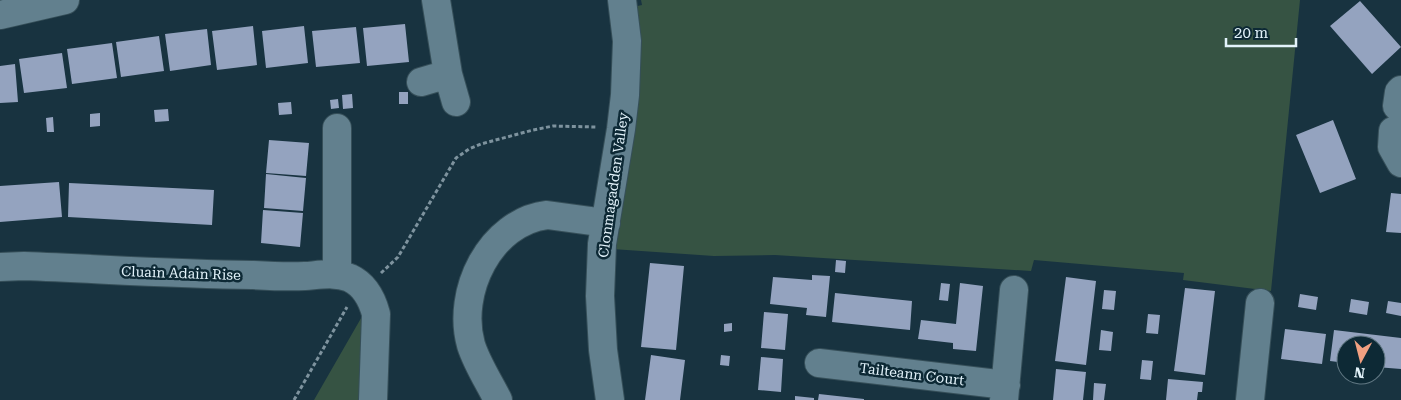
<svg xmlns="http://www.w3.org/2000/svg" width="1401" height="400" font-family="'Roboto Serif',serif">
  <style>
    .green { fill: #365343 }
    .building { fill: #94a3bf }
    .lines { fill: none; stroke-linecap: round; stroke-linejoin: round }
    .minor-casing { stroke: #364f59; stroke-width: 30 }
    .path { stroke: #7e939e; stroke-width: 3; stroke-dasharray: 4 2.5; stroke-linecap: butt }
    .minor { stroke: #62808e; stroke-width: 28 }
    .labels { text-anchor: middle; dominant-baseline: central; stroke-width: 5; stroke-linejoin: round; paint-order: stroke }
    .street-label { font-size: 14px; fill: #e2f2fa; stroke: #0d2935 }
  </style>
  <rect width="100%" height="100%" fill="#183340"/>
  <path class="green" d="M641 0H1300L1271 291 1183 280 1184 273 1034 260 1031 271 775 255 714 256 612 249 633 7 642 5Z
    M364 313 362 400H314Z"/>
  <path class="building" d="M1360 1 1401 47 1372 74 1330 26Z
    M405 24 409 62 367 66 363 28Z
    M253 26 257 65 217 70 212 31Z
    M304 26 308 63 266 68 262 31Z
    M356 27 360 63 316 67 312 31Z
    M207 29 211 65 170 71 165 34Z
    M159 36 164 71 121 77 116 42Z
    M112 43 117 78 72 84 67 49Z
    M62 53 67 88 24 93 19 59Z
    M15 64 18 102 0 103V66Z
    M399 92H408V104H399Z
    M352 94 353 108 343 109 342 95Z
    M338 99 339 108 331 109 330 100Z
    M291 102 292 114 279 115 278 103Z
    M168 109 169 121 155 122 154 110Z
    M100 113V126L90 127V114Z
    M53 117 54 132H47L46 118Z
    M1333 120 1356 179 1320 193 1296 135Z
    M269 140 309 143 306 176 266 173Z
    M266 174 306 178 303 211 264 208Z
    M59 182 62 217 0 222V186Z
    M69 183 214 190 212 225 68 217Z
    M1391 193 1401 194V233L1386 232Z
    M263 210 303 213 300 247 261 243Z
    M836 260 846 261 845 273 835 272Z
    M650 263 684 266 676 350 641 347Z
    M812 275 830 276 826 317 806 315 807 308 770 304 773 277 812 280Z
    M1066 277 1096 281 1086 365 1055 361Z
    M941 283 950 284 948 301 939 300Z
    M960 283 983 286 976 351 953 349V343L918 339 921 320 956 324Z
    M1185 288 1215 291 1205 375 1174 371Z
    M1104 290 1116 291 1114 310 1102 309Z
    M835 293 912 301 910 330 832 322Z
    M1300 294 1318 297 1316 310 1298 307Z
    M1351 299 1369 302 1367 315 1349 312Z
    M1388 301 1401 303V316L1386 313Z
    M764 312 788 314 785 350 761 348Z
    M1148 314 1160 315 1158 334 1146 333Z
    M732 323V331L724 332V324Z
    M1285 329 1326 334 1322 364 1281 359Z
    M1101 330 1113 332 1111 351 1099 350Z
    M1334 330 1401 338V369L1376 367V345H1346V363L1330 361Z
    M651 355 685 360 680 400H645Z
    M721 355 730 356 729 366 720 365Z
    M761 357 783 359 781 392 758 390Z
    M1142 360 1153 361 1151 380 1140 379Z
    M1056 369 1086 372 1083 400H1053Z
    M1168 379 1203 382 1202 392H1198L1197 400H1166Z
    M1094 383 1106 384 1104 400H1093Z
    M819 394 864 399V400H818Z
    M795 396 814 398V400H795Z"/>
  <g class="lines">
    <g class="minor-casing">
      <path id="minor" d="M436 0 448 74 456 102
        M0 15 65 0
        M421 82 448 74
        M1397 106 1399 92 1401 90
        M337 128V275
        M1393 131 1392 147 1401 163
        M0 267 24 266C100 269 176 274 252 275 270 276 287 277 305 276 320 275 336 272 350 278 365 285 372 299 376 314L373 400
        M819 363 1006 385
        M498 400C489 382 477 364 471 345 456 292 490 222 547 215L606 223
        M610 400 603 350 600 296 602 244 621 129 625 95 627 41 622 0
        M1004 400 1014 290
        M1250 400 1260 303"/>
    </g>
    <path class="path" d="M381 273 398 257 456 158 469 149 481 144 533 130 553 126 596 127
      M294 400 347 307"/>
    <use href="#minor" class="minor"/>
  </g>
  <g class="labels">
    <g class="street-label">
      <text transform="translate(613 185) rotate(-82)">Clonmagadden Valley</text>
      <text transform="translate(181 273) rotate(2)">Cluain Adain Rise</text>
      <text transform="translate(912 374) rotate(7)">Tailteann Court</text>
    </g>
  </g>
  <g transform="translate(1361 360) rotate(187)"><circle r="24" fill="#0d2935" stroke="#627984"/>
  <path d="M0-4L9 19L0 12L-9 19Z" fill="#f2a081"/>
  <text y="-8" font-size="14" font-weight="bold" text-anchor="middle" fill="#e2f2fa">N</text>
  </g>
  <path d="M1226 38v8h70v-8" fill="none" stroke="#e2f2fa" stroke-width="2.5"/>
  <text x="1234" y="38" font-size="15" fill="#e2f2fa" stroke="#0d2935" stroke-width="4" paint-order="stroke">20 m</text>
</svg>
